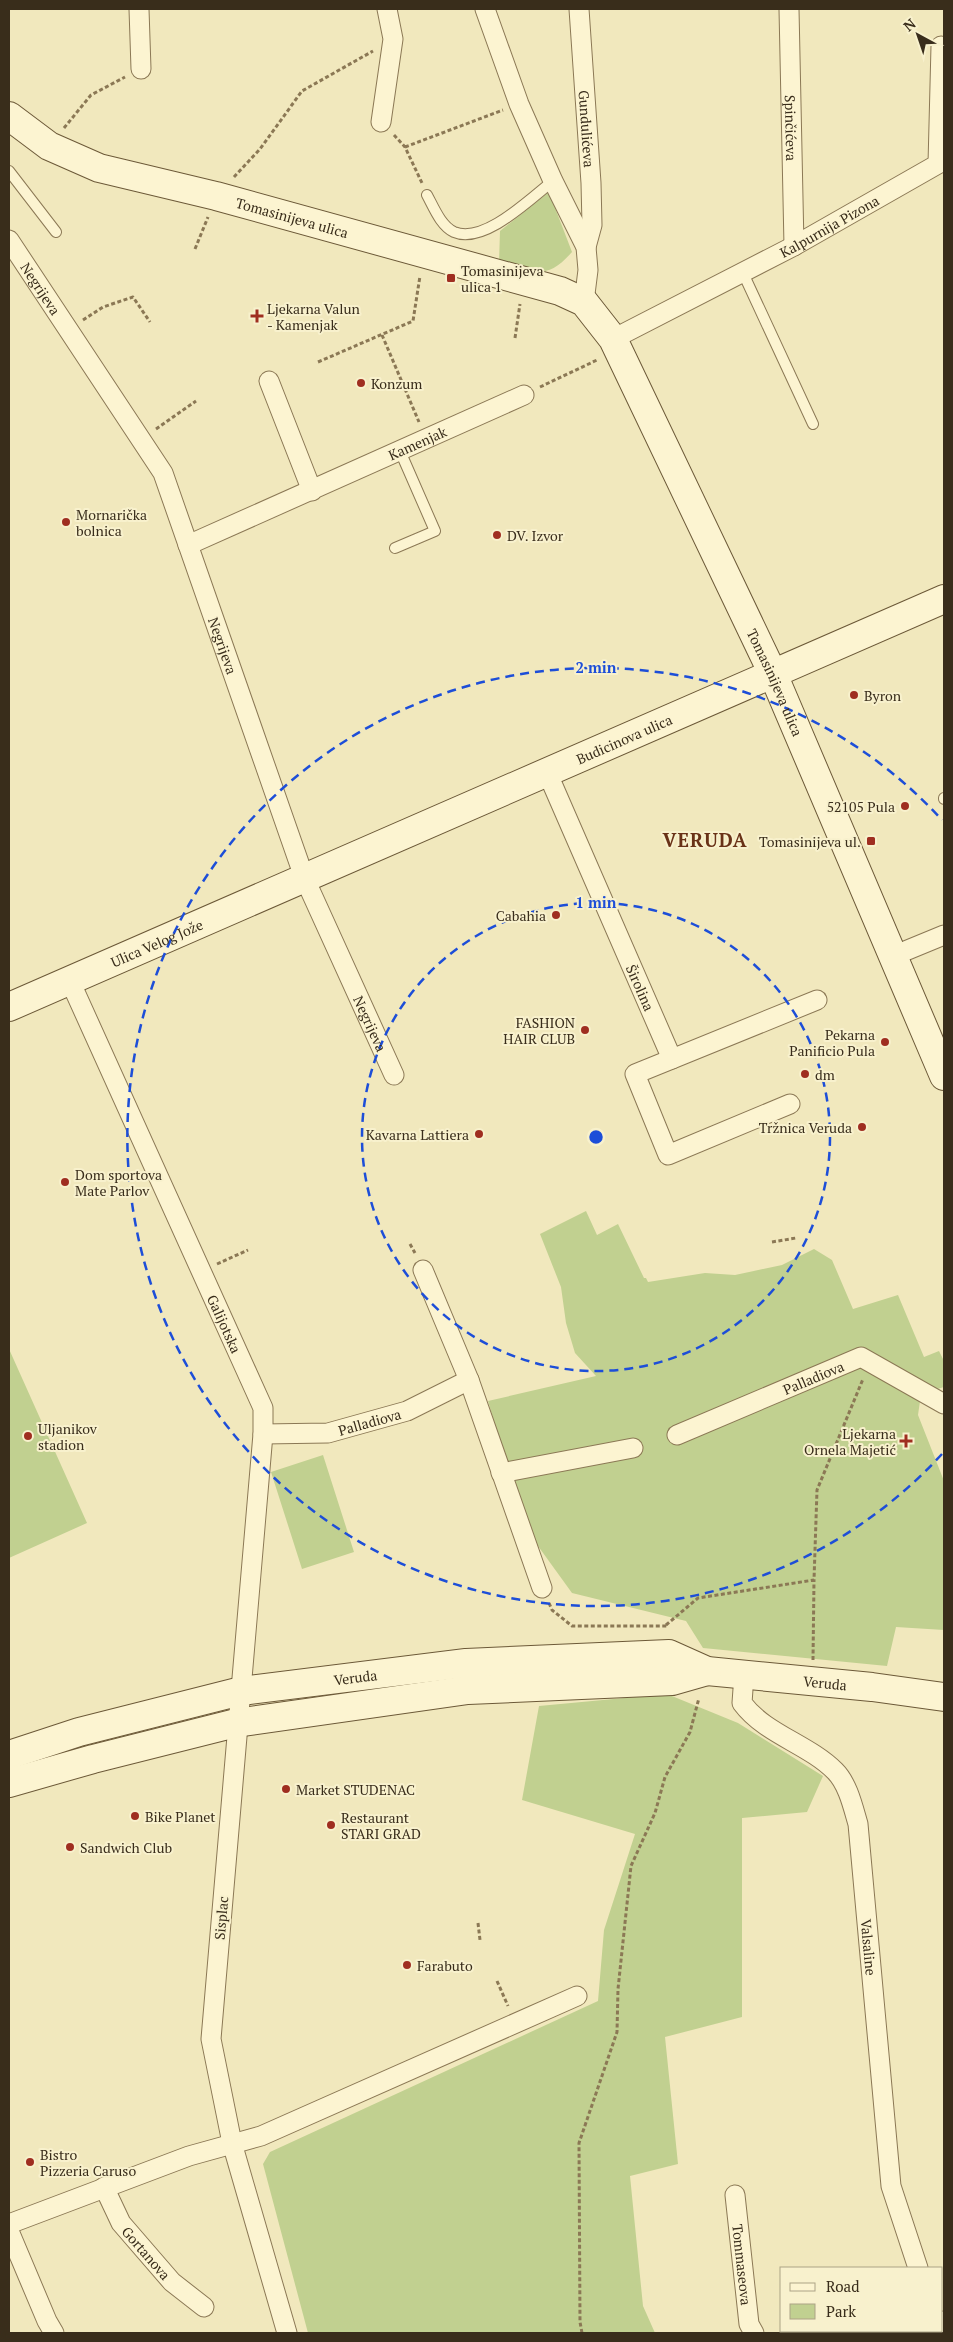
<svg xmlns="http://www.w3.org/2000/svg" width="953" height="2342" font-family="'PT Serif',serif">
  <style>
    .green { fill: #c1d090 }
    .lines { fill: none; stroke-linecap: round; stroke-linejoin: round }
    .lane-casing { stroke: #8b7855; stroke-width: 12 }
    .street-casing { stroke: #8b7855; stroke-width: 21 }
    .secondary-casing { stroke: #6c5938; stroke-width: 30 }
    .path { stroke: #8b7855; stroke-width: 3; stroke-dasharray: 4 2.5; stroke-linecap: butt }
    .lane { stroke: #fcf4d1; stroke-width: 10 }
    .street { stroke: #fcf4d1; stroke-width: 19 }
    .secondary { stroke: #fcf4d1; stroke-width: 28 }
    .ring { fill: none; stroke: #1d4ed8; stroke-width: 2.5; stroke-dasharray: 9 6 }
    .poi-dot { fill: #9f2e20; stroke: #f8f1cd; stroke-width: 2 }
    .labels { text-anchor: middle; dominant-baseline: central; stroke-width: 4; stroke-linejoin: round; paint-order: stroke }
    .street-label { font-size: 14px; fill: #392d1b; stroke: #f8f1cd }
    .poi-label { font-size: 14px; fill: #392d1b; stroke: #f8f1cd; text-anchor: start }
    .district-label { font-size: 19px; font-weight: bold; letter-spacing: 1px; fill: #693217; stroke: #f8f1cd }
    .centre { fill: #1d4ed8; stroke: #f8f1cd; stroke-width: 2.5 }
    .ring-label { font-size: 15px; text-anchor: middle; font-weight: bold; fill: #1d4ed8; stroke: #f8f1cd; stroke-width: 4; stroke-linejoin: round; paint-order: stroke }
  </style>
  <rect width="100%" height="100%" fill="#f1e8bd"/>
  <path class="green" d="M549 192 572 252C546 282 533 271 499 263L500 231Z
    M586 1211 597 1235 618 1224 644 1278H646L648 1282 705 1273 735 1275 782 1265 814 1249 832 1260 853 1309 898 1295 924 1357 939 1351 944 1361V1387L921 1394 918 1415 944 1481V1630L896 1627 887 1666 703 1648 686 1621 572 1593 525 1528 488 1401 596 1376 575 1353 566 1323 561 1287 540 1234Z
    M9 1349 87 1523 9 1558Z
    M323 1455 354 1552 302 1569 271 1472Z
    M667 1694 738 1723 823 1776 807 1812 742 1818V2017L665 2037 678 2164 630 2176 643 2306 655 2333H308L263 2164 270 2152 598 2001 604 1930 635 1834 522 1800 539 1706Z"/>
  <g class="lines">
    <g class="lane-casing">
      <path id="lane" d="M9 171 56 232
        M427 195C434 208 441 226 454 232 484 245 531 198 553 181
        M743 273 813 424
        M395 548 435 531 400 451
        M944 798V799"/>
    </g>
    <g class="street-casing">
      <g id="street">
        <path d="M139 9 141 69"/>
        <path d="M485 9 519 104 553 181 586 247 588 270 584 302"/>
        <path id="s1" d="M579 9 591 183 592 225 586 247"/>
        <path id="s2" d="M789 9 794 246"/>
        <path d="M381 122 393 39 387 9"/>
        <path id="s3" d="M9 240 163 473 304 877 394 1075"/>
        <path id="s4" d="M613 339 794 246 938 164 941 46"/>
        <path d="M269 381 312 491"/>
        <path id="s5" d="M188 545 524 395"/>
        <path id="s6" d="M547 772 672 1059 817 1000"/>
        <path d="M893 956 944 935"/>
        <path id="s7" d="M70 981 263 1408V1434L211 2039 232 2143 287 2333"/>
        <path d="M672 1059 635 1074 668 1155 790 1104"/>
        <path d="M423 1270 469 1380 542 1588"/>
        <path id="s8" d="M263 1434 328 1433 407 1411 469 1380"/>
        <path id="s9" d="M677 1435 861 1357 944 1404"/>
        <path d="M501 1473 633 1448"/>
        <path id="s10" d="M744 1675 742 1703C765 1734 808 1744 835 1771 848 1784 853 1807 858 1824L891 2186 918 2268"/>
        <path id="s11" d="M104 2187 121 2223 172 2282 204 2307"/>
        <path id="s12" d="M735 2195 749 2324 754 2333"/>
        <path d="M9 2224 189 2156 261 2136 577 1996"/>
        <path d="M9 2231 47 2321 54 2333"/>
        <path d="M942 2321 944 2325"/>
      </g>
    </g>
    <g class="secondary-casing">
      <g id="secondary">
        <path id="s13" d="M9 116 49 146 99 168 216 196 560 291 584 302 613 339 773 674 944 1076"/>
        <path id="s14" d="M9 1007 944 599"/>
        <path id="s15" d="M9 1755 79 1732 241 1691 466 1663 669 1654 707 1671 872 1687 944 1697"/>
        <path d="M9 1783 93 1759 236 1723 468 1690 672 1681 707 1671"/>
      </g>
    </g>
    <path class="path" d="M64 128 91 95 125 77
      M394 135 405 147 422 183
      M405 147 503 110
      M234 177 260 149 302 91 373 51
      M195 249 208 217
      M83 320 103 307 133 297 150 322
      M382 335 419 422
      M515 338 520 304
      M318 362 413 321 420 276
      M540 387 597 360
      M156 429 196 401
      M772 1242 796 1238
      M410 1244 415 1253
      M217 1264 248 1250
      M549 1603 552 1610 572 1626H667
      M666 1625 698 1598 814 1580 817 1490 863 1379
      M813 1660 814 1580
      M478 1923 480 1940
      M497 1981 508 2006
      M582 2333 580 2322 579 2143 617 2032 618 1989 631 1866 655 1813 665 1777 690 1732 699 1698"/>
    <use href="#lane" class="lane"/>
    <use href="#street" class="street"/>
    <use href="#secondary" class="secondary"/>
  </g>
  <g class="ring">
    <circle cx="596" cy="1137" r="234"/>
    <path d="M942 1454A469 469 0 1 1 942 820"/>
  </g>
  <g class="poi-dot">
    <rect x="446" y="273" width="10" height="10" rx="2.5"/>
    <path d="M254.5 308.5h5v5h5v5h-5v5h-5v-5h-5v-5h5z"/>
    <circle cx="361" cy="383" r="5"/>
    <circle cx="66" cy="522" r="5"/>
    <circle cx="497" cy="535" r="5"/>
    <circle cx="854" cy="695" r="5"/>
    <circle cx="905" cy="806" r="5"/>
    <rect x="866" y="836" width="10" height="10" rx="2.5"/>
    <circle cx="556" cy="915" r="5"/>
    <circle cx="585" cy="1030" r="5"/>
    <circle cx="885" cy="1042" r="5"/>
    <circle cx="805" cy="1074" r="5"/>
    <circle cx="862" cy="1127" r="5"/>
    <circle cx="479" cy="1134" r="5"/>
    <circle cx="65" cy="1182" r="5"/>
    <circle cx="28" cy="1436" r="5"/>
    <path d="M903.5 1433.5h5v5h5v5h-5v5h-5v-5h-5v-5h5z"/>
    <circle cx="286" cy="1789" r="5"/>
    <circle cx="135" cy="1816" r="5"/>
    <circle cx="331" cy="1825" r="5"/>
    <circle cx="70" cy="1847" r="5"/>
    <circle cx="407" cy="1965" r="5"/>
    <circle cx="30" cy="2162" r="5"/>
  </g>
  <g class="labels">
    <g class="street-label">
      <text stroke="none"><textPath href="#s1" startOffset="120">Gundulićeva</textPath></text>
      <text stroke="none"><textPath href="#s2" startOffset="119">Spinčićeva</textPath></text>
      <text stroke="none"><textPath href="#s13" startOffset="304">Tomasinijeva ulica</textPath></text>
      <text stroke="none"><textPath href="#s4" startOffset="244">Kalpurnija Pizona</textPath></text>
      <text stroke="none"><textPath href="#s3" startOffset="58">Negrijeva</textPath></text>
      <text stroke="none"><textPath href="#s5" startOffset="251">Kamenjak</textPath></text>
      <text stroke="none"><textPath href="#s3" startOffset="462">Negrijeva</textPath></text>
      <text stroke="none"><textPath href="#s13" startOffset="1035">Tomasinijeva ulica</textPath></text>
      <text stroke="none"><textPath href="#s14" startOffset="671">Budicinova ulica</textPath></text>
      <text stroke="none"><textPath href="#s14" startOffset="161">Ulica Velog Jože</textPath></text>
      <text stroke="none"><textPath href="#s6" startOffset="235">Širolina</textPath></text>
      <text stroke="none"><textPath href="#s3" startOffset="868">Negrijeva</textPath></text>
      <text stroke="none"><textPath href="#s7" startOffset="376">Galijotska</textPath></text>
      <text stroke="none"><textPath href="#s9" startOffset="148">Palladiova</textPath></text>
      <text stroke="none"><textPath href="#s8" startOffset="108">Palladiova</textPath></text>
      <text stroke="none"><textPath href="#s15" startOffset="356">Veruda</textPath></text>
      <text stroke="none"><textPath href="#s15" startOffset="831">Veruda</textPath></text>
      <text transform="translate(221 1918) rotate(-85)">Sisplac</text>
      <text stroke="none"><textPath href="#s10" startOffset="326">Valsaline</textPath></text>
      <text stroke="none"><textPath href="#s11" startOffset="79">Gortanova</textPath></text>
      <text stroke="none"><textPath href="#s12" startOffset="70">Tommaseova</textPath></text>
    </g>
    <g class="poi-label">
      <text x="461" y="270">Tomasinijeva<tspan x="461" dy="16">ulica 1</tspan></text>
      <text x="267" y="308">Ljekarna Valun<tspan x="267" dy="16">- Kamenjak</tspan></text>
      <text x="371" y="383">Konzum</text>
      <text x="76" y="514">Mornarička<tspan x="76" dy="16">bolnica</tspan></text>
      <text x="507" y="535">DV. Izvor</text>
      <text x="864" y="695">Byron</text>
      <text x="895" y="806" text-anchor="end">52105 Pula</text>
      <text x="861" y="841" text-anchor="end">Tomasinijeva ul.</text>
      <text x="546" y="915" text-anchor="end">Cabahia</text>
      <text x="575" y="1022" text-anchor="end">FASHION<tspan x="575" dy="16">HAIR CLUB</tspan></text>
      <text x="875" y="1034" text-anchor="end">Pekarna<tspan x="875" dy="16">Panificio Pula</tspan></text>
      <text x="815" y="1074">dm</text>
      <text x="852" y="1127" text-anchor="end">Tržnica Veruda</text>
      <text x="469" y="1134" text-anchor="end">Kavarna Lattiera</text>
      <text x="75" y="1174">Dom sportova<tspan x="75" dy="16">Mate Parlov</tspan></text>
      <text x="38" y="1428">Uljanikov<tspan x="38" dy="16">stadion</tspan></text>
      <text x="896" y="1433" text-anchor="end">Ljekarna<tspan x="896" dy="16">Ornela Majetić</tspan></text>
      <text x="296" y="1789">Market STUDENAC</text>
      <text x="145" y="1816">Bike Planet</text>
      <text x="341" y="1817">Restaurant<tspan x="341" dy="16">STARI GRAD</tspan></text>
      <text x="80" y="1847">Sandwich Club</text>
      <text x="417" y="1965">Farabuto</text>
      <text x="40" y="2154">Bistro<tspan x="40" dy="16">Pizzeria Caruso</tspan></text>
    </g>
    <g class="district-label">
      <text x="705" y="839">VERUDA</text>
    </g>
  </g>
  <circle cx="596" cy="1137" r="8" class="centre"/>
  <g class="ring-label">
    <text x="596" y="673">2 min</text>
    <text x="596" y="908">1 min</text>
  </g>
  <rect width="953" height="2342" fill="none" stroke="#392d1b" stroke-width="20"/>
  <rect x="780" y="2267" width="162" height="65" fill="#f8f1cd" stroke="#aca386"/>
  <rect x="790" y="2283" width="25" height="8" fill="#fcf4d1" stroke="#aca386"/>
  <text x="826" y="2292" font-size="15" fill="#392d1b">Road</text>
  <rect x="790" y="2304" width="25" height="15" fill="#c1d090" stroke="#aca386"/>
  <text x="826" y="2317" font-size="15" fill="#392d1b">Park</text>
  <g transform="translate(918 35) rotate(320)" stroke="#f8f1cd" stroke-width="4" paint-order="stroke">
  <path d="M0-4L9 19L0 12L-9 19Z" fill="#392d1b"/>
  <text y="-8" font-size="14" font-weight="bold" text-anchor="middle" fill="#392d1b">N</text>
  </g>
</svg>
